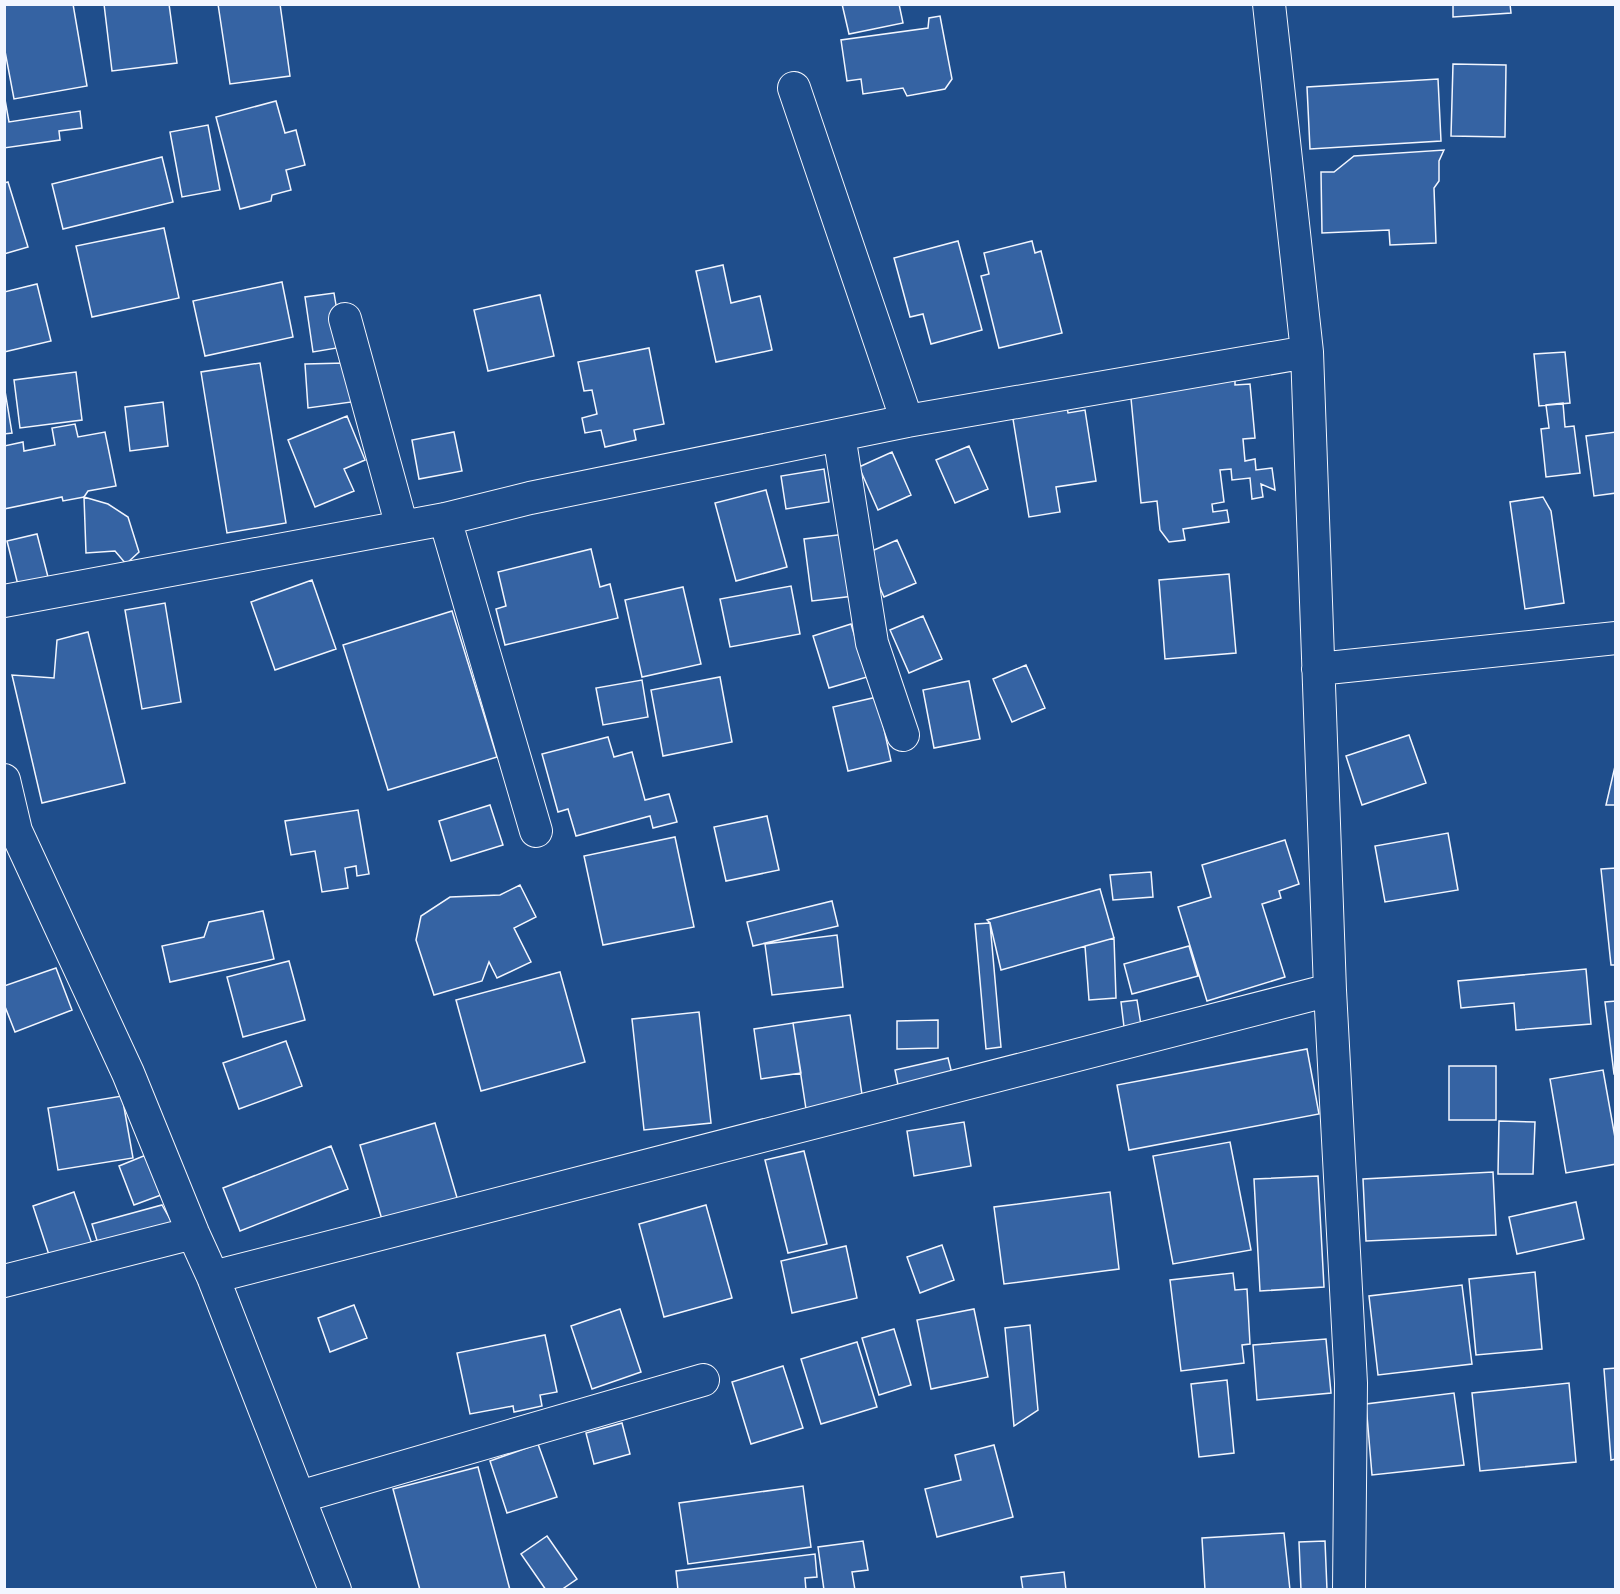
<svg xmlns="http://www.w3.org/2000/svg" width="1620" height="1594" font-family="Overpass,sans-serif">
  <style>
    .building { fill: #3563a3; stroke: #f2f6ff; stroke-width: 1.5 }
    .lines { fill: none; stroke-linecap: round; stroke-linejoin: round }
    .street-casing { stroke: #f2f6ff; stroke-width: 34 }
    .street { stroke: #1f4e8c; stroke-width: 32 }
  </style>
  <rect width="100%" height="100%" fill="#1f4e8c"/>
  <path class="building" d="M4 4H73L87 86 14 99 4 46Z
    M104 4H169L177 63 112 71Z
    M218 4H280L290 76 230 84Z
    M842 4H899L903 23 849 34Z
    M1453 4H1510L1511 13 1453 17Z
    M940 16 952 79 945 89 907 96 903 88 863 94 861 79 847 81 841 40 928 28 929 18Z
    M1453 64 1506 65 1505 137 1451 136Z
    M1438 79 1441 141 1310 149 1307 87Z
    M4 94 9 122 80 111 82 128 59 131 60 140 4 148Z
    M276 101 285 133 296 130 305 165 286 170 291 190 272 195 271 201 240 209 216 117Z
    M208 125 220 190 182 197 170 132Z
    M1444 150 1439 161V181L1434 188 1436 243 1390 245 1389 230 1322 233 1321 172H1334L1354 156Z
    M162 157 173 202 63 229 52 184Z
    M8 182 28 247 4 254V183Z
    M164 228 179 298 92 317 76 246Z
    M958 241 982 330 931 344 923 314 910 317 894 258Z
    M1032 241 1035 253 1041 251 1062 333 999 348 981 276 989 274 984 253Z
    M723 265 731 303 760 296 772 350 716 362 696 271Z
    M282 282 293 337 205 356 193 301Z
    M37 284 51 341 4 352V292Z
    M334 293 343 347 313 352 305 297Z
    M540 295 554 356 488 371 474 310Z
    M649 348 664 424 634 430 636 440 605 447 601 430 585 433 582 418 597 414 592 390 584 391 578 362Z
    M1565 352 1570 403 1539 406 1534 354Z
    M260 363 286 523 227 533 201 372Z
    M345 363 359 401 308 408 305 364Z
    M76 372 82 420 20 428 14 380Z
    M1235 378V385L1250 384 1255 438 1243 439 1245 461 1255 459 1256 470 1272 468 1275 490 1261 484 1263 497 1252 499 1250 478 1232 480 1231 469 1220 470 1224 502 1212 504 1213 512 1227 510 1229 522 1183 529 1185 540 1169 542 1160 530 1157 501 1141 503 1130 388Z
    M5 391 12 433 4 434V391Z
    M1066 401 1068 413 1085 410 1096 481 1056 487 1060 512 1029 517 1013 419Z
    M163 402 168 446 130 451 125 407Z
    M1563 403 1565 427 1574 426 1580 473 1546 477 1541 429 1549 428 1546 405Z
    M347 416 365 460 344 469 354 491 315 507 288 440Z
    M75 424 78 437 105 432 116 486 88 491 84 497 63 501 62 497 4 509V446L23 442 24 451 55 445 52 428Z
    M454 432 462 471 419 479 412 440Z
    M1616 432V493L1594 496 1586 436Z
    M969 446 988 489 955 503 936 460Z
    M892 452 911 495 878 510 859 467Z
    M824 469 829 502 786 509 781 476Z
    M766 490 787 567 736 581 715 503Z
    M84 497 108 504 128 517 139 552 126 564 115 551 86 553Z
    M1543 497 1551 511 1564 603 1525 609 1510 502Z
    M37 534 48 577 18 585 7 541Z
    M846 534 854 596 812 601 804 539Z
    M897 540 916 583 884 597 865 554Z
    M591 549 600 587 610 584 618 618 505 645 496 609 506 606 498 572Z
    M1229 574 1236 653 1165 659 1159 580Z
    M312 580 336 649 275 670 251 602Z
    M791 586 800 634 730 647 720 599Z
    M683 587 701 664 642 677 625 600Z
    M165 603 181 702 142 709 125 610Z
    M452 611 497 757 388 790 343 645Z
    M923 616 942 659 909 673 890 630Z
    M851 624 867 677 829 688 813 636Z
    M88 632 125 783 42 803 12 675 54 678 57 640Z
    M1026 665 1045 708 1012 722 993 679Z
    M720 677 732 742 663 756 651 690Z
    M642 680 648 717 603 725 596 688Z
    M969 681 980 739 934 748 923 690Z
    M877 697 891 761 848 771 833 707Z
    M1409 735 1426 783 1362 805 1346 756Z
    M608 737 614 757 632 752 645 800 669 794 677 822 653 828 650 816 576 836 568 809 558 812 542 754Z
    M1616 762V805H1606Z
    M490 805 503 845 451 861 439 821Z
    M358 810 369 874 357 876 356 866 345 868 348 888 322 892 315 851 291 855 285 821Z
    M767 816 779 870 726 881 714 827Z
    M1448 833 1458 890 1385 902 1375 846Z
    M675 837 694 927 603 945 584 856Z
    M1285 840 1299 884 1279 891 1281 898 1262 904 1285 977 1207 1001 1178 907 1211 897 1202 865Z
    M1616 868V965H1611L1601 869Z
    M1151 872 1153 897 1113 900 1110 875Z
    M520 885 536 917 514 928 531 962 497 978 489 962 482 981 434 995 416 940 421 916 450 897 500 895Z
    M1100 889 1114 938 1001 970 990 923 987 920Z
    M832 901 838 926 753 946 747 922Z
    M263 911 274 959 170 982 162 946 204 937 209 922Z
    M990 923 1001 1047 986 1049 975 924Z
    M837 935 843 987 772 995 765 944Z
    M1114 938 1116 998 1089 1000 1085 946Z
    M1189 946 1198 976 1132 994 1124 964Z
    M289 961 305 1020 243 1037 227 977Z
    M56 968 72 1010 15 1032 4 1004V986Z
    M1586 969 1591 1024 1516 1030 1514 1003 1461 1008 1458 981Z
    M560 972 585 1062 481 1091 456 1000Z
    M1137 1000 1141 1025 1124 1027 1121 1002Z
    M1616 1001V1074H1614L1605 1002Z
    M699 1012 711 1123 644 1130 632 1019Z
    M850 1015 863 1101 806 1109 793 1023Z
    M938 1020V1048L897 1049V1021Z
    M793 1023 801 1073 761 1079 754 1029Z
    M286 1041 302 1086 239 1109 223 1063Z
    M1307 1049 1319 1114 1129 1150 1117 1085Z
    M948 1058 953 1078 899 1090 895 1070Z
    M1449 1066H1496V1120H1449Z
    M1603 1070 1616 1143V1164L1566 1173 1550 1079Z
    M122 1096 133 1158 58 1170 48 1108Z
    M1499 1121 1535 1122 1533 1174H1498Z
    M964 1122 971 1166 914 1176 907 1131Z
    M435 1123 458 1201 383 1223 360 1145Z
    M1230 1142 1251 1250 1173 1264 1153 1156Z
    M331 1146 348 1189 240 1231 223 1188Z
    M804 1151 827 1244 788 1253 765 1160Z
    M146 1155 161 1195 134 1205 119 1166Z
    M1493 1172 1496 1235 1366 1241 1363 1179Z
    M1318 1176 1324 1287 1260 1291 1254 1179Z
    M74 1192 93 1247 51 1261 33 1206Z
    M1110 1192 1119 1269 1004 1284 994 1207Z
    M1576 1202 1584 1239 1517 1254 1509 1217Z
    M162 1205 174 1226 99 1247 92 1224Z
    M706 1205 732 1298 664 1317 639 1224Z
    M942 1245 954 1280 920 1293 907 1257Z
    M846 1246 857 1298 792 1313 781 1261Z
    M1535 1272 1542 1349 1476 1355 1469 1279Z
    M1233 1273 1235 1290 1247 1289 1250 1344 1242 1345 1244 1363 1181 1371 1170 1280Z
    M1462 1285 1472 1364 1378 1375 1369 1296Z
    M354 1305 367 1338 330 1352 318 1318Z
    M620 1309 641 1372 592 1389 571 1326Z
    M974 1309 988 1377 931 1389 917 1320Z
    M1030 1325 1038 1410 1014 1426 1005 1328Z
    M894 1329 911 1385 879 1395 862 1338Z
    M545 1335 557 1392 540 1395 542 1406 514 1412 513 1406 470 1414 457 1353Z
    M1326 1339 1331 1393 1257 1400 1253 1345Z
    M857 1342 877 1407 821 1424 801 1359Z
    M783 1366 803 1428 751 1444 732 1382Z
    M1616 1368V1459L1611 1460 1604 1369Z
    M1227 1380 1234 1453 1199 1457 1191 1384Z
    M1569 1383 1576 1462 1480 1471 1472 1393Z
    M1454 1393 1464 1465 1372 1475 1366 1404Z
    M622 1423 630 1454 594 1464 586 1433Z
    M538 1444 557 1497 507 1513 490 1461Z
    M994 1445 1013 1517 937 1537 925 1489 961 1480 955 1455Z
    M478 1467 510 1590H420L393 1489Z
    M803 1486 811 1547 688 1564 679 1503Z
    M1284 1533 1290 1590H1205L1202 1538Z
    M547 1536 577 1579 561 1590H546L521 1554Z
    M863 1541 868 1570 852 1572 855 1590H824L818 1547Z
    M1325 1541 1327 1590H1301L1299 1542Z
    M815 1554 817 1577 805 1578 806 1590H678L676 1571Z
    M1064 1572 1066 1590H1023L1021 1577Z"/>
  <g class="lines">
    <g class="street-casing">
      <path id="street" d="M1269 4 1307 352 1330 990 1351 1383 1349 1590
        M794 88 907 421
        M345 319 402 527
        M839 435 872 643 903 735
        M445 519 536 831
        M4 601 445 519 530 498 907 421 1307 352
        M1318 669 1616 638
        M4 780 16 831 128 1073 193 1233 213 1277 335 1590
        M213 1277 1330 990
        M4 1281 193 1233
        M299 1497 703 1380"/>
    </g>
    <use href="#street" class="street"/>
  </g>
  <rect width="1620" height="1594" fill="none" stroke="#f2f6ff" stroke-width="12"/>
</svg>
